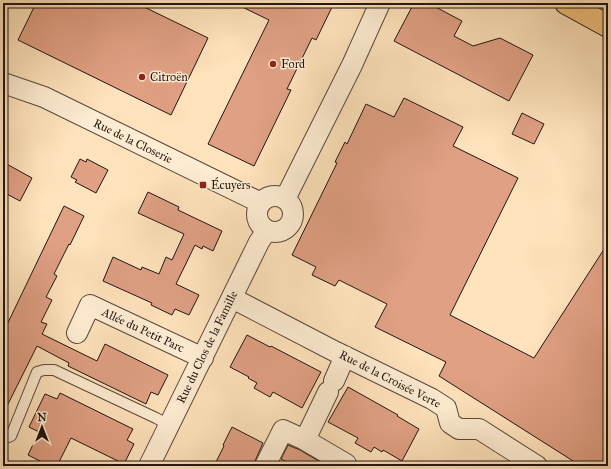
<svg xmlns="http://www.w3.org/2000/svg" width="611" height="469" font-family="'IM FELL Great Primer',serif">
  <style>
    .building { fill: #e0a084; stroke: #211510 }
    .lines { fill: none; stroke-linecap: round; stroke-linejoin: round }
    .lane-casing { stroke: #58483b; stroke-width: 12 }
    .street-casing { stroke: #58483b; stroke-width: 22 }
    .primary-casing { stroke: #211510; stroke-width: 24 }
    .lane { stroke: #ffedd3; stroke-width: 10 }
    .street { stroke: #ffedd3; stroke-width: 20 }
    .primary { stroke: #f0c27e; stroke-width: 22 }
    .poi-dot { fill: #8f2418; stroke: #ffedd3; stroke-width: 1.5 }
    .labels { text-anchor: middle; dominant-baseline: central; stroke-width: 3; stroke-linejoin: round; paint-order: stroke }
    .poi-label { font-size: 12px; fill: #211510; stroke: #ffedd3; text-anchor: start }
    .street-label { font-size: 12px; fill: #211510; stroke: #ffedd3 }
  </style>
  <rect width="100%" height="100%" fill="#ffe3bc"/>
  <filter id="stains"><feTurbulence type="fractalNoise" baseFrequency=".005" numOctaves="4"/><feColorMatrix values="0 0 0 0 .2 0 0 0 0 .09 0 0 0 0 .02 0 0 0 .5 -.17"/></filter>
  <radialGradient id="worn" r=".72"><stop offset=".6" stop-color="#630" stop-opacity="0"/><stop offset="1" stop-color="#630" stop-opacity=".3"/></radialGradient>
  <path class="building" d="M36 3H136L208 38 171 115 18 40Z
    M234 3H334L316 40 312 38 287 89 291 90 254 166 208 144 269 20Z
    M414 3H428L462 21 454 36 473 46 500 38 533 55 509 101 394 41Z
    M404 98 463 127 453 146 518 178 450 315 534 358 608 243V466H581L439 376 446 362 375 327 387 304 339 280 335 286 312 275 316 267 292 255 337 163 335 162 345 142 347 144 366 104 394 117Z
    M522 113 544 124 534 144 512 134Z
    M80 159 86 162 87 159 108 170 96 193 75 182 77 180 71 177Z
    M3 162 32 178 20 201 3 192Z
    M148 192 179 207 178 210 222 231 213 251 203 246 202 249 195 245 176 284 199 295 189 315 175 309 172 315 151 305 152 303 103 281 113 257 141 270 142 267 159 274 166 257 172 260 184 234 138 213Z
    M64 206 84 216 70 245 69 244 54 274 57 276 46 297 52 300 41 322 47 324 42 334 97 361 105 344 168 375 158 395 151 392 146 404 68 366 69 363 37 346 3 414V333Z
    M247 335 270 347 271 346 321 372 302 408 273 392 270 397 254 388 257 383 248 378 249 377 230 367Z
    M348 387 398 415 397 416 419 429 402 461 383 450 382 452 374 447 371 452 355 443 358 438 328 422Z
    M60 393 133 429 127 440 134 444 124 464 71 438 57 466H37L40 461 28 455 39 432 29 427 45 394 57 399Z
    M232 427 263 443 255 461 254 466H214L224 446 223 445Z
    M288 445 300 450 327 466H294L281 459Z"/>
  <g class="lines">
    <g class="lane-casing">
      <path id="lane" d="M3 439 11 436 37 372 44 370H54L156 418 169 425"/>
    </g>
    <g class="street-casing">
      <path id="street" d="M3 83 44 97 261 203
        M257 214a18 18 0 1 1 36 0a18 18 0 1 1-36 0Z
        M285 199 352 65 380 3
        M232 298 336 352 432 399 446 408 450 423 459 429H479L537 466
        M77 333 90 305 203 358
        M334 381 345 356
        M305 440 346 464 345 466
        M149 466 259 242 267 230
        M265 466 283 430 305 440 328 392"/>
    </g>
    <g class="primary-casing">
      <path id="primary" d="M566 3 608 26"/>
    </g>
    <use href="#lane" class="lane"/>
    <use href="#street" class="street"/>
    <use href="#primary" class="primary"/>
  </g>
  <g class="poi-dot">
    <circle cx="273" cy="64" r="4"/>
    <circle cx="142" cy="77" r="4"/>
    <rect x="199" y="181" width="8" height="8" rx="2"/>
  </g>
  <g class="labels">
    <g class="poi-label">
      <text x="281" y="64">Ford</text>
      <text x="150" y="77">Citroën</text>
      <text x="211" y="185">Écuyers</text>
    </g>
    <g class="street-label">
      <text transform="translate(133 141) rotate(26)">Rue de la Closerie</text>
      <text transform="translate(143 330) rotate(25)">Allée du Petit Parc</text>
      <text transform="translate(207 347) rotate(-64)">Rue du Clos de la Famille</text>
      <text transform="translate(390 379) rotate(27)">Rue de la Croisée Verte</text>
    </g>
  </g>
  <rect width="611" height="469" fill="none" stroke="#ffe3bc" stroke-width="16"/>
  <rect x="4" y="4" width="603" height="461" fill="none" stroke="#211510" stroke-width="2"/>
  <rect x="8" y="8" width="595" height="453" fill="none" stroke="#211510"/>
  <g transform="translate(42 427)" stroke="#ffedd3" stroke-width="3" paint-order="stroke">
  <path d="M0-3L7 15L0 10L-7 15Z" fill="#211510"/>
  <text y="-6" font-size="11" font-weight="bold" text-anchor="middle" fill="#211510">N</text>
  </g>
  <rect width="100%" height="100%" filter="url(#stains)"/>
  <rect width="100%" height="100%" fill="url(#worn)"/>
</svg>
